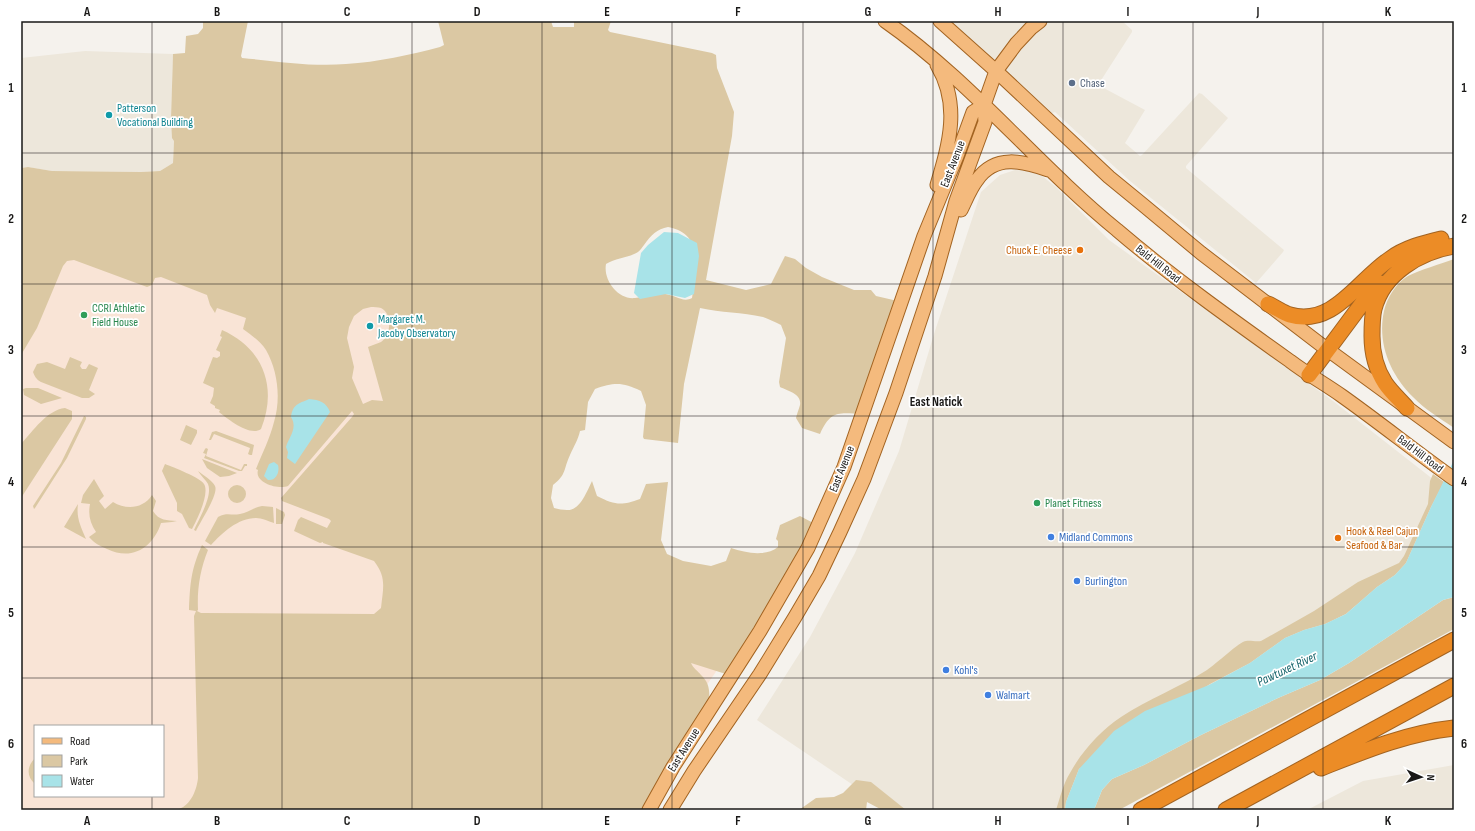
<svg xmlns="http://www.w3.org/2000/svg" width="1475" height="831" font-family="'Sofia Sans Condensed',sans-serif">
  <style>
    .built { fill: #ede7db }
    .education { fill: #f9e4d6; fill-rule: evenodd }
    .green { fill: #dbc8a3; fill-rule: evenodd }
    .water { fill: #a8e3e8 }
    .lines { fill: none; stroke-linecap: round; stroke-linejoin: round }
    .major-casing { stroke: #a26321; stroke-width: 15 }
    .highway-casing { stroke: #a26321; stroke-width: 17 }
    .major { stroke: #f4ba7d; stroke-width: 13 }
    .highway { stroke: #ec8c26; stroke-width: 15 }
    .grid { fill: none; stroke: #191817; stroke-width: 1; stroke-opacity: 0.55 }
    .service-dot { fill: #5c6f8a; stroke: #fff; stroke-width: 1.5 }
    .culture-dot { fill: #0f9aa8; stroke: #fff; stroke-width: 1.5 }
    .food-dot { fill: #e8710a; stroke: #fff; stroke-width: 1.5 }
    .leisure-dot { fill: #2e9e5b; stroke: #fff; stroke-width: 1.5 }
    .shop-dot { fill: #3f7fe0; stroke: #fff; stroke-width: 1.5 }
    .labels { text-anchor: middle; dominant-baseline: central; stroke-width: 3.5; stroke-linejoin: round; paint-order: stroke }
    .service-label { font-size: 12px; fill: #4e5e75; stroke: #fff; text-anchor: start }
    .culture-label { font-size: 12px; fill: #0d838f; stroke: #fff; text-anchor: start }
    .street-label { font-size: 12px; fill: #191817; stroke: #fff }
    .food-label { font-size: 12px; fill: #c56008; stroke: #fff; text-anchor: end }
    .leisure-label { font-size: 12px; fill: #27864d; stroke: #fff; text-anchor: start }
    .shop-label { font-size: 12px; fill: #366cbe; stroke: #fff; text-anchor: start }
    .neighbourhood-label { font-size: 13px; font-weight: bold; fill: #191817; stroke: #fff }
    .water-label { font-size: 13px; font-style: italic; fill: #136269; stroke: #fff }
    .neatline { fill: none; stroke: #191817; stroke-width: 1.5 }
    .grid-label { font-size: 13px; text-anchor: middle; font-weight: bold; fill: #191817 }
  </style>
  <rect width="100%" height="100%" fill="#f5f2ed"/>
  <path class="built" d="M940 21H1025L1032 28 1041 21H1122L1132 30V32L1098 85 1145 110 1125 143 1140 156 1142 155 1199 93 1202 94 1228 118 1186 166V168L1284 250 1283 252 1256 283 1130 181 1055 112 1044 116Z
    M85 51 173 54 171 118 174 141 173 163 160 171 141 172 52 171 27 167 21 168V58Z
    M1015 170 1030 171 1042 176 1056 187 1109 240 1333 401 1443 487 1409 568 1065 810H890L757 720 810 637 855 553 899 451 934 334 981 192 1000 175Z
    M1454 765V810H1307L1363 781Z"/>
  <path class="education" d="M60 232 372 269 443 335 318 472 731 650 704 689 387 610 203 778 187 810H21V277ZM35 726H163V796H35Z"/>
  <path class="green" d="M203 21H248L241 56 242 58C277 61 312 67 346 64 378 62 410 55 440 47L444 45 438 21H551L553 27H574V21H611L608 30 610 32 712 53 716 55 717 68 734 112 732 136 706 280 746 290 771 284 785 256 795 259 806 268 822 277 854 290H871L876 296 902 302 862 414C838 413 831 410 820 434L802 428 796 418C797 413 799 409 800 405 802 394 788 391 780 387L779 382 786 338 781 325C775 322 769 319 763 317 742 312 721 313 700 308L684 384 678 443 644 439 643 437 646 405 641 391C623 382 614 382 595 389L588 402 585 430 580 431C578 440 574 446 570 455 563 470 567 474 553 485L551 498 554 508C558 509 563 510 567 510 580 511 587 491 592 481L597 496C615 505 621 506 640 499L646 484 668 482 661 540 667 554 683 561 711 566 726 561 731 548C746 553 765 557 778 547V541L776 539 780 525 800 516 817 525 729 675 691 663C693 668 698 671 701 675 711 684 710 695 708 708L647 810H166C170 809 175 810 179 809 191 805 197 789 198 778L194 616 196 611 189 610C190 584 191 569 202 545L208 550C200 570 197 589 198 610L197 611 201 613 374 614 381 608C383 588 387 578 374 561L323 543V542L320 543 294 531 298 520 301 517 327 528 331 521 329 519 282 501 281 498 352 417 354 414 352 411 288 486C279 490 254 483 258 470L256 469C262 454 270 438 274 422 281 399 278 371 266 350 260 341 251 335 243 329L246 318 217 308 215 313 210 305 207 295 161 277 155 278 152 285 147 287 74 260 67 261 63 266 37 328 21 355V168L28 167 52 171 141 172 160 171 173 163 174 141 172 138 171 118 173 54 185 53 186 36 198 34 203 28ZM668 227C705 234 696 270 692 298 683 303 675 295 665 294 661 293 654 293 650 294 644 294 640 298 635 298 618 300 603 280 606 264 616 258 628 258 638 252 641 250 642 247 644 245 651 235 657 229 668 227ZM371 307C374 307 378 307 381 308 393 314 391 335 381 342 377 344 372 345 368 347L383 401 372 400 363 404 352 378 354 367 347 338 349 327 354 316 363 309Z
    M1454 259V428C1440 418 1424 409 1413 397 1390 374 1377 343 1384 311 1387 298 1396 283 1408 276 1420 270 1440 264 1454 259Z
    M222 330C263 348 278 387 261 429 250 437 228 419 219 412L220 410 215 408V406L210 403 213 396 214 388 203 383 213 357 217 358 220 356V352L216 350 222 337 220 336Z
    M70 357 82 362 80 366 82 369H86L89 364 98 368 89 390 95 394 89 398H82L41 382C36 379 35 377 33 372L37 364 47 362 65 369Z
    M26 388H38L62 398 41 404 24 395 23 389Z
    M65 408 72 411V419L21 498V444C33 431 47 410 65 408Z
    M84 416 86 417V419L67 458 35 508 34 509 33 506 61 463Z
    M186 425 197 430V433L191 445 180 440Z
    M216 431 254 445 252 455H250L248 454 250 448 214 434 211 440H209L212 432Z
    M206 448 208 449 206 456 241 470 244 464H247V466H245L242 471H239L204 458 206 454 203 453 205 449Z
    M202 459 237 473 229 476 220 477 207 468Z
    M165 464C173 467 201 478 204 484 210 493 197 520 192 529L189 528 182 514 177 511V503L162 471Z
    M198 471C203 475 212 480 215 486 219 494 200 522 196 531L194 530C199 519 213 495 208 484 206 480 201 476 198 471Z
    M1433 474 1444 482 1431 507 1406 563 1395 575 1377 587 1346 614 1325 624 1304 630 1285 638 1250 663 1210 684 1079 769 1066 802 1065 810H1056C1060 798 1063 784 1070 773 1082 751 1101 730 1121 717 1148 699 1180 687 1207 670 1215 665 1240 641 1246 641 1250 640 1256 642 1261 641L1314 611 1358 582 1399 563 1404 556 1428 504 1430 481Z
    M94 479 104 496 99 501 105 509 113 502C126 510 143 509 152 495L156 501 153 511C159 521 167 520 177 521L172 522 161 523C153 548 132 561 107 549 100 546 94 543 89 537L96 532C90 523 88 515 90 504L81 503 83 495Z
    M228 494a9 9 0 1 1 18 0a9 9 0 1 1-18 0Z
    M78 504C76 518 81 527 86 539L64 527Z
    M262 506 273 507 274 523C268 521 262 518 256 518 238 518 222 533 211 545L205 541 218 517C228 512 231 516 240 514 248 513 254 507 262 506Z
    M276 508 284 512 285 515 282 524H276Z
    M1454 597V629L1119 810H1094L1102 790 1112 779 1144 765 1201 735 1278 698 1320 680 1349 663 1443 600Z
    M35 758V784C26 776 27 766 35 758Z
    M856 780 871 782 906 810H882L867 802 866 810H799L816 798 834 797 843 793Z"/>
  <path class="water" d="M664 232 678 233 697 243 699 256 694 294 685 298 666 294 640 299 634 293 641 253 648 245Z
    M309 399C320 400 326 402 330 412L295 464 287 458 288 452 286 447C289 437 298 428 291 417 293 404 298 404 309 399Z
    M1454 460V597L1443 600 1349 663 1320 680 1278 698 1201 735 1144 765 1112 779 1102 790 1094 810H1065L1066 802 1079 769 1114 731 1145 711 1209 685 1250 663 1285 638 1304 630 1325 624 1346 614 1377 587 1395 575 1406 563 1431 507Z
    M274 462 278 465C280 472 276 481 268 480L264 476 269 464Z"/>
  <g class="lines">
    <g class="major-casing">
      <path id="major" d="M885 21C971 81 1036 164 1117 230 1172 277 1231 319 1290 361 1307 374 1325 384 1342 396 1380 423 1416 452 1454 479
        M940 21 996 71 1109 177 1142 204 1201 253 1320 344 1454 442
        M937 65C961 105 949 144 937 185
        M961 210C966 200 970 189 977 180 995 154 1023 161 1048 170
        M649 810 673 767 760 631 808 548 844 467 924 236 957 156 973 112 984 105
        M670 810 694 771 760 674 795 617 819 576 840 532 864 479 896 393 935 276 956 201 985 122 984 105 996 71 1016 44 1031 28 1040 21"/>
    </g>
    <g class="highway-casing">
      <path id="highway" d="M1268 304C1275 307 1283 313 1290 315 1334 327 1358 280 1390 259 1405 248 1424 243 1441 239
        M1309 375 1361 305 1380 283
        M1407 408C1400 400 1391 392 1385 383 1376 369 1372 352 1372 336 1372 327 1372 317 1374 309 1383 273 1420 252 1454 246
        M1321 768C1364 751 1407 733 1454 728
        M1141 810 1454 640
        M1226 810 1454 686"/>
    </g>
    <use href="#major" class="major"/>
    <use href="#highway" class="highway"/>
  </g>
  <path class="grid" d="M152 21V726M282 21V810M412 21V810M542 21V810M672 21V810M803 21V810M933 21V810M1063 21V810M1193 21V810M1323 21V810M21 153H1454M21 284H1454M21 416H1454M21 547H1454M21 678H1454M152 796V810"/>
  <circle class="service-dot" cx="1072" cy="83" r="4"/>
  <g class="culture-dot">
    <circle cx="109" cy="115" r="4"/>
    <circle cx="370" cy="326" r="4"/>
  </g>
  <g class="food-dot">
    <circle cx="1080" cy="250" r="4"/>
    <circle cx="1338" cy="538" r="4"/>
  </g>
  <g class="leisure-dot">
    <circle cx="84" cy="315" r="4"/>
    <circle cx="1037" cy="503" r="4"/>
  </g>
  <g class="shop-dot">
    <circle cx="1051" cy="537" r="4"/>
    <circle cx="1077" cy="581" r="4"/>
    <circle cx="946" cy="670" r="4"/>
    <circle cx="988" cy="695" r="4"/>
  </g>
  <g class="labels">
    <g class="service-label">
      <text x="1080" y="83">Chase</text>
    </g>
    <g class="culture-label">
      <text x="117" y="108">Patterson<tspan x="117" dy="14">Vocational Building</tspan></text>
      <text x="378" y="319">Margaret M.<tspan x="378" dy="14">Jacoby Observatory</tspan></text>
    </g>
    <g class="street-label">
      <text transform="translate(953 164) rotate(-69)">East Avenue</text>
      <text transform="translate(1158 264) rotate(38)">Bald Hill Road</text>
      <text transform="translate(1420 454) rotate(37)">Bald Hill Road</text>
      <text transform="translate(842 469) rotate(-68)">East Avenue</text>
      <text transform="translate(684 750) rotate(-58)">East Avenue</text>
    </g>
    <g class="food-label">
      <text x="1072" y="250">Chuck E. Cheese</text>
      <text x="1346" y="531" text-anchor="start">Hook &amp; Reel Cajun<tspan x="1346" dy="14">Seafood &amp; Bar</tspan></text>
    </g>
    <g class="leisure-label">
      <text x="92" y="308">CCRI Athletic<tspan x="92" dy="14">Field House</tspan></text>
      <text x="1045" y="503">Planet Fitness</text>
    </g>
    <g class="shop-label">
      <text x="1059" y="537">Midland Commons</text>
      <text x="1085" y="581">Burlington</text>
      <text x="954" y="670">Kohl's</text>
      <text x="996" y="695">Walmart</text>
    </g>
    <g class="neighbourhood-label">
      <text x="936" y="402">East Natick</text>
    </g>
    <g class="water-label">
      <text transform="translate(1287 669) rotate(-25)">Pawtuxet River</text>
    </g>
  </g>
  <rect width="1475" height="831" fill="none" stroke="#ffffff" stroke-width="44"/>
  <rect x="34" y="725" width="130" height="72" fill="#ffffff" stroke="#a3a3a2"/>
  <rect x="42" y="738" width="20" height="6" fill="#f4ba7d" stroke="#a3a3a2"/>
  <text x="70" y="745" font-size="12" fill="#191817">Road</text>
  <rect x="42" y="755" width="20" height="12" fill="#dbc8a3" stroke="#a3a3a2"/>
  <text x="70" y="765" font-size="12" fill="#191817">Park</text>
  <rect x="42" y="775" width="20" height="12" fill="#a8e3e8" stroke="#a3a3a2"/>
  <text x="70" y="785" font-size="12" fill="#191817">Water</text>
  <g transform="translate(1421 777) rotate(93)" stroke="#ffffff" stroke-width="3" paint-order="stroke">
  <path d="M0-3L7 15L0 10L-7 15Z" fill="#191817"/>
  <text y="-6" font-size="11" font-weight="bold" text-anchor="middle" fill="#191817">N</text>
  </g>
  <rect x="22" y="22" width="1431" height="787" class="neatline"/>
  <g class="grid-label">
    <text x="87" y="16">A</text>
    <text x="217" y="16">B</text>
    <text x="347" y="16">C</text>
    <text x="477" y="16">D</text>
    <text x="607" y="16">E</text>
    <text x="738" y="16">F</text>
    <text x="868" y="16">G</text>
    <text x="998" y="16">H</text>
    <text x="1128" y="16">I</text>
    <text x="1258" y="16">J</text>
    <text x="1388" y="16">K</text>
    <text x="11" y="92">1</text>
    <text x="1464" y="92">1</text>
    <text x="11" y="223">2</text>
    <text x="1464" y="223">2</text>
    <text x="11" y="354">3</text>
    <text x="1464" y="354">3</text>
    <text x="11" y="486">4</text>
    <text x="1464" y="486">4</text>
    <text x="11" y="617">5</text>
    <text x="1464" y="617">5</text>
    <text x="11" y="748">6</text>
    <text x="1464" y="748">6</text>
    <text x="87" y="825">A</text>
    <text x="217" y="825">B</text>
    <text x="347" y="825">C</text>
    <text x="477" y="825">D</text>
    <text x="607" y="825">E</text>
    <text x="738" y="825">F</text>
    <text x="868" y="825">G</text>
    <text x="998" y="825">H</text>
    <text x="1128" y="825">I</text>
    <text x="1258" y="825">J</text>
    <text x="1388" y="825">K</text>
  </g>
</svg>
